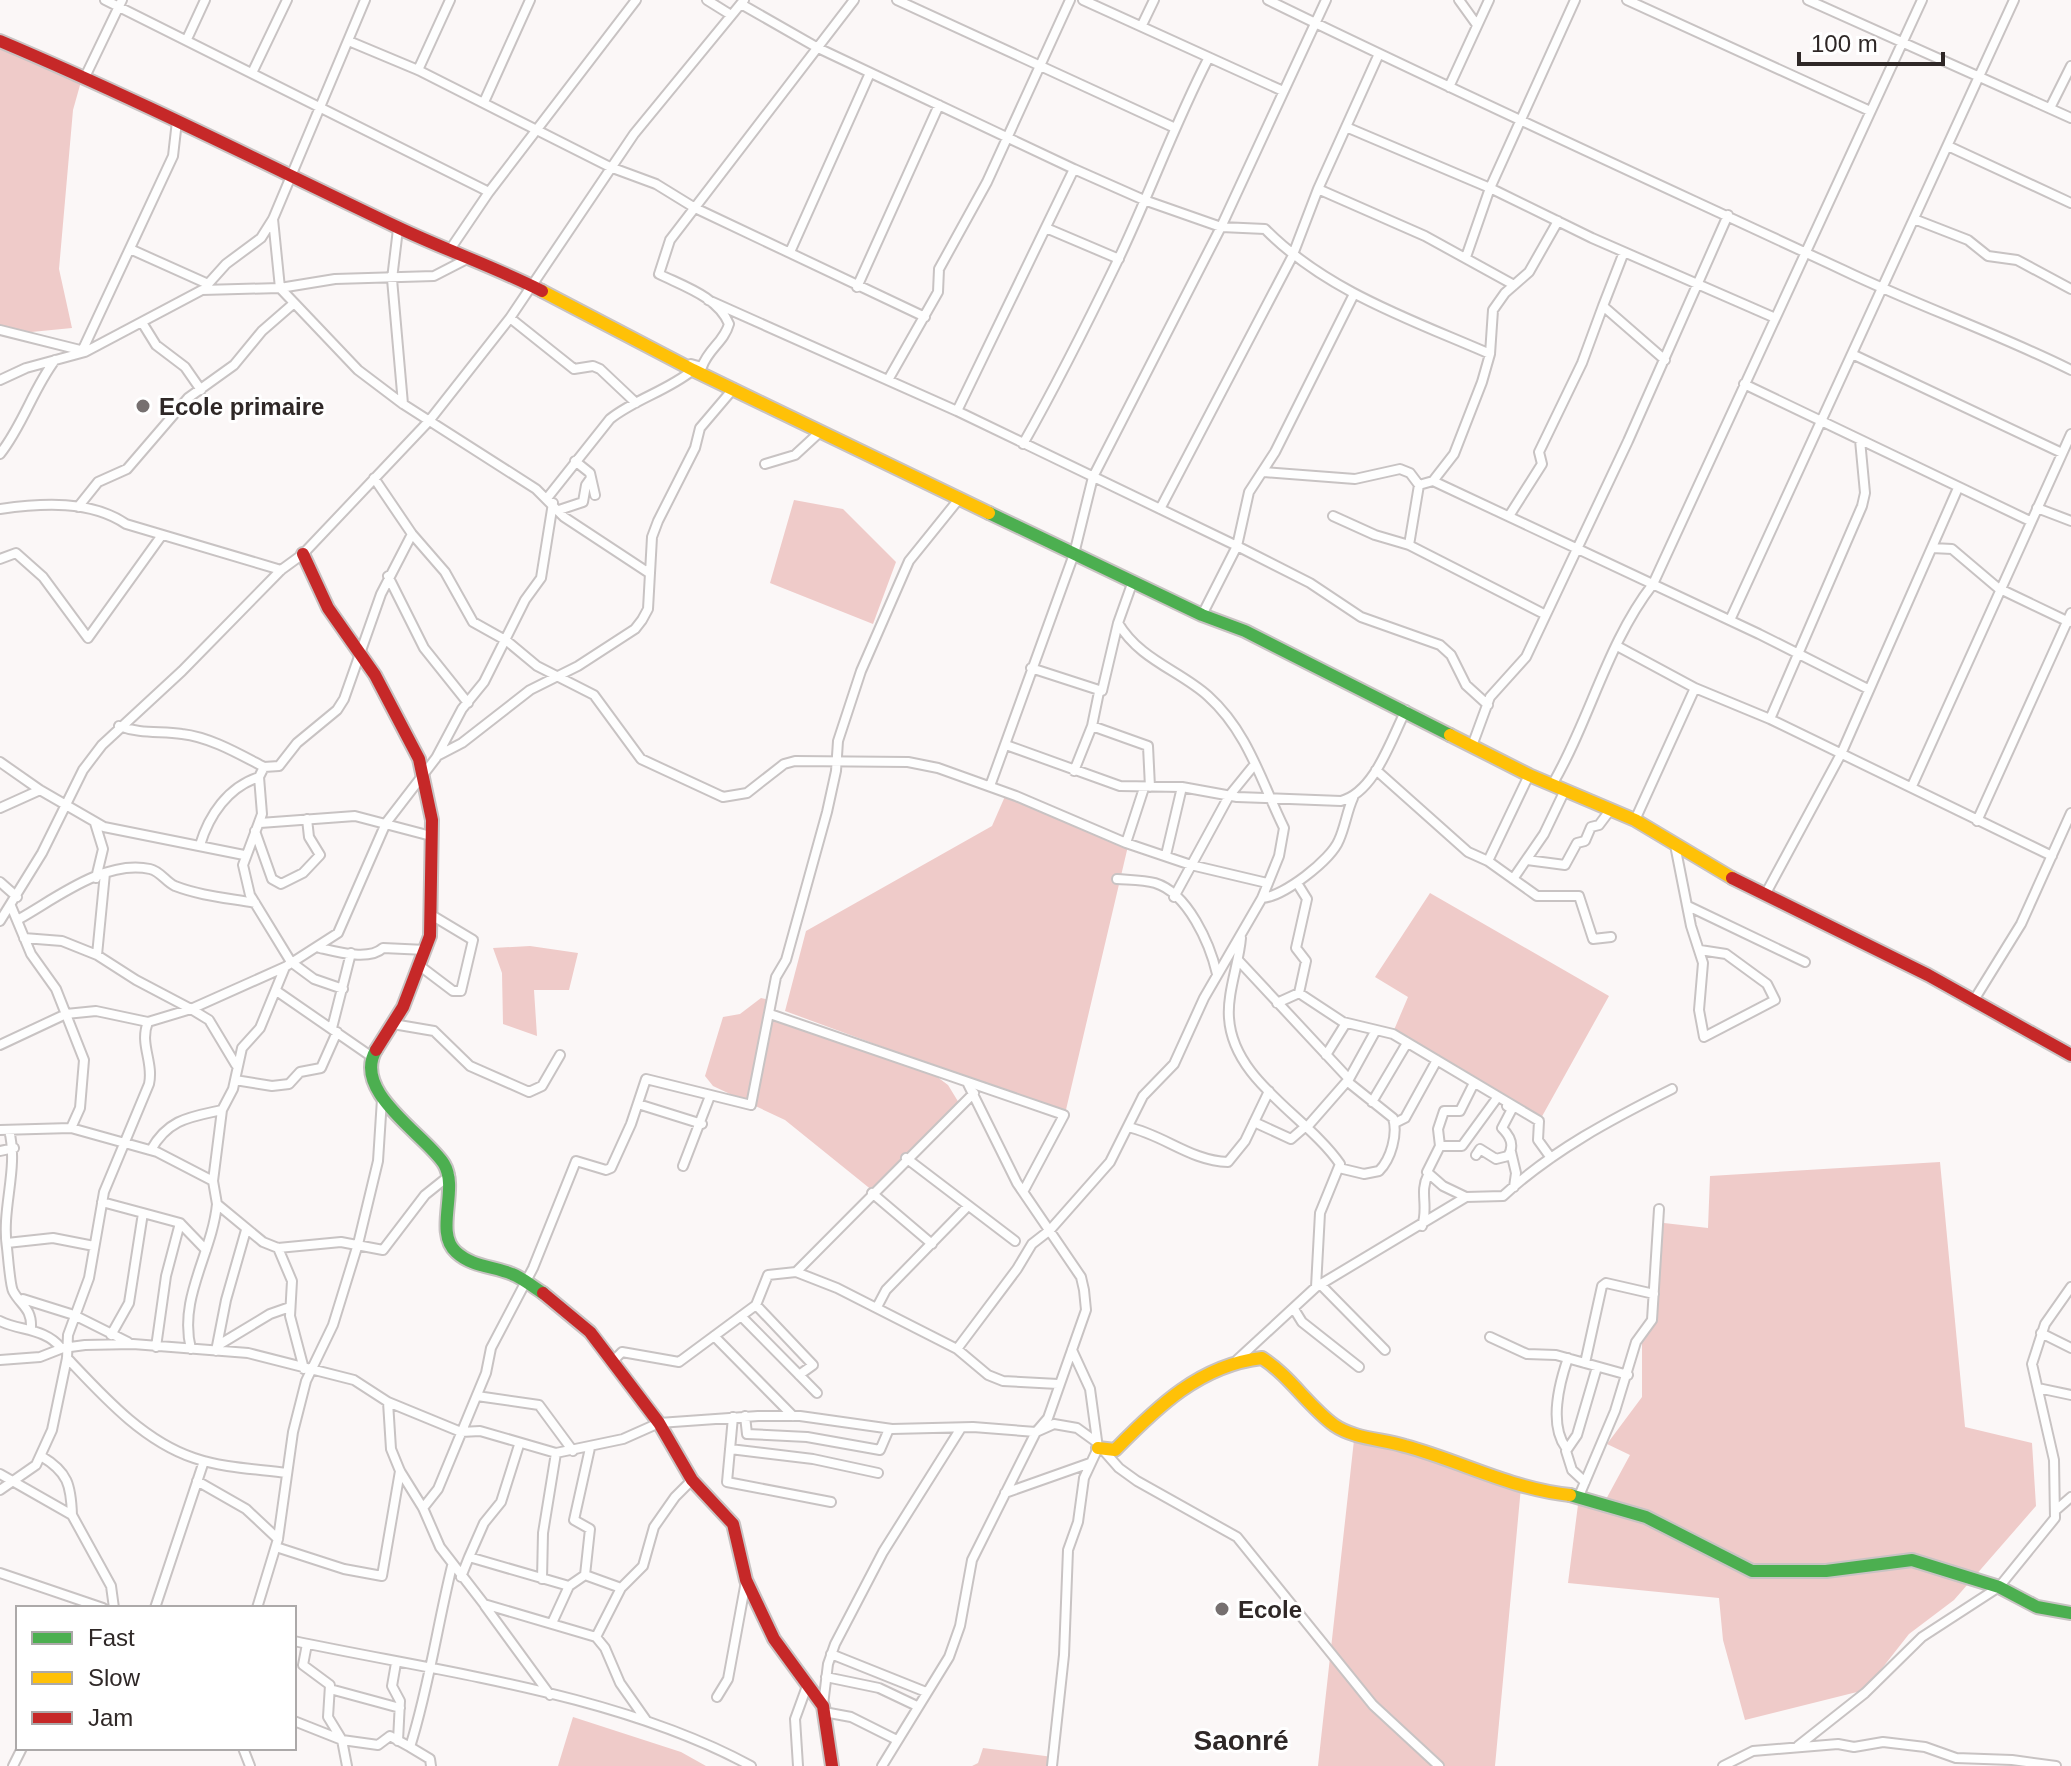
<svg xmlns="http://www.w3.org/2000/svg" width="2071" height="1766" font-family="Arial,sans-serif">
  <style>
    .forest { fill: #efcbc9 }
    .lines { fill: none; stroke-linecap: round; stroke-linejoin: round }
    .street-casing { stroke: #c8c3c3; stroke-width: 12 }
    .fast-casing { stroke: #c8c3c3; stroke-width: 16 }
    .slow-casing { stroke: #c8c3c3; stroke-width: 16 }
    .jam-casing { stroke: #c8c3c3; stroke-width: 16 }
    .street { stroke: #fefefe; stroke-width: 8 }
    .fast { stroke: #4caf50; stroke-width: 12 }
    .slow { stroke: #ffc107; stroke-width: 12 }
    .jam { stroke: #c62828; stroke-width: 12 }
    .poi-dot { fill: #767070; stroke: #fff; stroke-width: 3 }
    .labels { text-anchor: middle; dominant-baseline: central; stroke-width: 6; stroke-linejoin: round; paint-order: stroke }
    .poi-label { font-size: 24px; font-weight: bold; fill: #2f2827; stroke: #fff; text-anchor: start }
    .quarter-label { font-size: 28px; font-weight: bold; fill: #2f2827; stroke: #fff }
  </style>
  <rect width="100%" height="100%" fill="#fbf7f7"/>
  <path class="forest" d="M0 47 82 78 73 110 59 269 72 328 11 334 0 332Z
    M794 500 843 509 896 562 873 624 770 583Z
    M1006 794 1128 846 1065 1114 785 1011 806 931 992 826Z
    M1430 893 1609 996 1540 1120 1394 1030 1408 997 1375 977Z
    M530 946 578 953 569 990H534L537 1036 503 1024 502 973 493 948Z
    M761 998 775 1001V1019L936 1076 948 1085 959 1103 873 1191 785 1120 713 1086 705 1076 723 1017 740 1014Z
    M1940 1162 1965 1427 2032 1443 2036 1506 1954 1600 1909 1634 1865 1690 1745 1720 1723 1640 1719 1598 1568 1583 1579 1497 1604 1503 1630 1455 1607 1444 1642 1397V1340L1651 1318 1657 1226 1664 1223 1708 1228 1710 1176Z
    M1354 1440 1388 1442 1521 1487 1495 1766H1318Z
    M573 1717 681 1752 706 1766H558Z
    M983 1748 1053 1757 1052 1766H972L978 1763Z"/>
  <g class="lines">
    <g class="street-casing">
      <path id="street" d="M105 0 489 192
        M707 0 731 15
        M897 0 1173 127
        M1083 0 1283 91
        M1268 0C1458 93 1652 181 1843 270 1918 306 1997 333 2071 370
        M1459 0 1477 25
        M1627 0 1870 111
        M1808 0 2071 118
        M741 4 818 48 1074 169 957 411
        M1142 25 1154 0
        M187 39 205 0
        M351 42 418 70 610 167 656 184 695 208 925 317
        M418 70 450 0
        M252 73 287 0
        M85 77 122 0
        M1449 87 1489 0
        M484 102 530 0
        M2050 108 2071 66
        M1346 127 1490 188 1592 238 1773 317
        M1948 146 2071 203
        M1074 169 1144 200 1221 227 1265 229C1326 291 1412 320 1490 354
        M1318 189 1425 236 1514 285
        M273 219 280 288 358 370 403 404 536 489 564 517 649 573
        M1914 219 1968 240 1988 256 2017 260 2071 289
        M1046 228 1119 259
        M398 229 392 279 403 404
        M130 249 208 284 226 264 261 238 273 219 365 0
        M449 251 489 192 636 0
        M790 252 870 73
        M1624 252 1603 306 1665 360
        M1466 257 1490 188 1575 0
        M857 287 939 105
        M708 300 957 411 1237 546 1310 583 1361 617 1440 645 1451 655 1466 685 1488 705
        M510 318 574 369 593 366 600 369 636 403
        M143 324 156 345 185 367 201 390
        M0 330 84 351
        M83 349 173 156 177 121
        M1852 354 2062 453
        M691 364 702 367C708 349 724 342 729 324 718 297 683 286 659 274L670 240 854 0
        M0 380 26 368 85 352 202 290 280 288 335 279 434 276 469 258
        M888 380 938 292 939 269 987 182 1070 0
        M1744 384 2030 521
        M1023 444C1057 384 1088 322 1118 260 1150 193 1174 125 1208 59
        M0 454C23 425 33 389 55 360
        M575 461 590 473 595 495
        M765 464 795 455 821 431
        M1264 472 1355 479 1400 469 1410 473 1419 485 1433 481 1759 634 1868 689
        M374 478 412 534 445 572 473 622 507 641 537 666 594 695 641 759 723 797 747 793 784 764 795 761 908 762 938 768 1016 796 1126 843 1191 865 1267 883
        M1433 481 1454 454 1482 382 1490 354 1493 310 1505 293 1529 272 1558 221
        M548 497 610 419C635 399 667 391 693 370
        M78 507 98 482 127 469 188 398 234 365 262 331 293 304
        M2037 508 2071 521
        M0 509C42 503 91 500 126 524L281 570
        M1160 509 1292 257 1318 189 1378 56
        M559 510 583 502 586 485 591 478
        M1333 516 1375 535 1409 545 1544 614
        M1509 516 1542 464 1539 452 1582 363 1603 306
        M1409 545 1419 485
        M1932 548 1952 549 1998 588 2069 622
        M0 559 16 553 43 577 88 638 162 535
        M388 576 424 648 468 703
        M1202 615 1237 546 1249 492 1275 452 1354 294
        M1730 620 2014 0
        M1617 646 1695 688 1770 719 2052 856
        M1031 668 1102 691 1118 623
        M1770 719 1862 506 1865 493 1860 440
        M119 726C140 734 160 731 182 734 210 737 239 754 264 767
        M1092 726 1148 746 1150 787
        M1006 745 1120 786 1182 787 1237 797 1341 801C1375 792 1391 739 1406 710
        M1472 746 1490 697 1526 657 1628 441 1728 215
        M439 755 462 743 530 690 578 666 635 629 642 620 648 609 652 537 658 521 695 448 700 428 734 388
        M0 762 40 790 104 827 244 855
        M1376 770 1468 852 1488 861 1537 896H1579L1593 939 1611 937
        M1074 771 1092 726 1099 692
        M1552 785C1590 720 1607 643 1653 584L1922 0
        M990 786 1074 554 1093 477 1221 227 1326 0
        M1912 786 2071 434
        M0 808 40 790
        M1635 820 1695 688
        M1977 821 2071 613
        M95 823 103 849 96 878
        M260 823 355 816 431 836
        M255 831 272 879 281 884 303 873 320 855 309 837 307 819
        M1126 843 1144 788
        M200 845C209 815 228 787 259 777
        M1675 845 1691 926 1703 963 1699 1010 1704 1037 1775 1000 1767 984 1726 954 1700 950
        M1166 855 1182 787
        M1527 860 1565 865 1577 843 1585 841 1591 827 1599 825 1611 809
        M1488 861 1529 775
        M1117 879C1130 880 1144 880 1155 883 1188 893 1210 944 1217 974
        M1513 879 1544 834 1565 790
        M0 882 17 897
        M1297 883 1307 899 1296 948 1306 961 1299 993
        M1765 895 1841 754 1958 488
        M1174 897 1229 796 1255 764
        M1262 898C1283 897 1331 860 1339 840 1345 827 1347 811 1353 798
        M11 906 31 954 56 989 84 1060 80 1108 71 1128
        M1688 906 1805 962
        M19 919C55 899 105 859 150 869 160 871 166 882 175 886 201 896 228 898 255 903
        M0 921 42 853 83 770 102 745 182 671 281 570 303 554 429 421 510 318 634 134 744 0
        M24 938 62 941 97 955 136 980 191 1009 285 967 338 933 386 823 436 758 462 709 484 682 525 600 541 578 553 503
        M1241 938C1239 963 1227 993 1229 1018 1233 1081 1307 1116 1340 1164L1320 1213 1316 1287
        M320 948C337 952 369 961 383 948L426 950
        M97 955 105 873
        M1239 961 1349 1079 1307 1127
        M420 966 453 991H461L473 940 433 916
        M343 989 314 979 291 962 250 895 243 865 262 814 259 777 264 767 279 766 297 743 337 710 344 699 381 594 412 534
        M278 992 372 1057
        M1974 1000 2021 924 2071 813
        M1277 1003 1299 993 1343 1022 1393 1034 1539 1121 1538 1140 1551 1158
        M770 1014 1064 1115 1023 1192
        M393 1024 434 1031 470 1066 529 1092 542 1086 560 1055
        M332 1028 351 953
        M0 1045 66 1014 96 1011 148 1022 191 1009 209 1020 236 1065
        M1326 1055 1346 1023
        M1349 1079 1376 1030
        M235 1080 272 1086 289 1084 300 1072 321 1068 337 1032
        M1372 1102 1407 1043
        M638 1104 702 1124
        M1254 1122 1291 1139 1306 1126
        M1395 1123 1405 1118 1437 1060
        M1128 1127C1164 1135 1191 1161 1228 1162L1245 1141 1269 1091
        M0 1130 71 1128 157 1152 213 1181 217 1204 263 1242 278 1248 341 1242 383 1250 425 1195 450 1175
        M9 1130C19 1169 1 1208 7 1248 8 1256 10 1285 13 1291 21 1306 32 1308 31 1328
        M1440 1146H1462L1497 1098
        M151 1150C168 1119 190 1117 222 1110L233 1089 242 1048 260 1028 285 967
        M0 1151 14 1148
        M1511 1152 1516 1173 1514 1187
        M1476 1155 1480 1149 1496 1159 1508 1156C1515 1145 1510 1136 1502 1128L1512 1109 1507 1106
        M906 1158 1015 1241
        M683 1166 710 1096
        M1339 1168 1364 1174 1379 1171C1391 1159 1398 1134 1393 1118L1348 1082
        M213 1181 222 1110
        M872 1193 932 1244
        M1466 1197 1443 1186 1427 1172 1440 1146 1438 1129 1444 1111H1460L1474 1083
        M102 1202 143 1213 129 1303 111 1335
        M143 1213 180 1223 206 1250
        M1422 1226C1429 1207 1419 1192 1428 1175
        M7 1243 53 1238 94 1246
        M278 1248 292 1281 290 1316 304 1369
        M796 1272 974 1093
        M1321 1285 1385 1350
        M23 1299 74 1315 128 1342
        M756 1305 813 1365 799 1375
        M877 1307 886 1290 967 1207
        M1294 1309 1302 1322 1359 1367
        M741 1316 817 1393
        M0 1321C20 1331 45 1328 61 1348
        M2041 1333 2071 1348
        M714 1336 793 1416
        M1490 1337 1527 1354 1556 1355 1628 1375
        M217 1346 270 1314 290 1307
        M156 1347 166 1276 180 1223
        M191 1349C178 1298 212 1254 217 1204
        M957 1349 1017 1269 1032 1244 1050 1230 1110 1162 1143 1096 1174 1064 1204 998 1262 898 1279 856 1284 828C1261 781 1248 732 1208 696 1179 670 1140 660 1118 623L1133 581
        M216 1351 226 1300 246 1230
        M67 1358C103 1396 143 1441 194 1458 223 1468 257 1469 287 1473
        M0 1360 40 1357 63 1348 85 1345 133 1344 248 1353 354 1380 388 1402 391 1449 400 1471 423 1508 440 1547 484 1604 596 1637 605 1648 620 1683 646 1720
        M1237 1360 1316 1287 1466 1197 1503 1196C1553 1150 1612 1119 1672 1089
        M612 1362 622 1352 679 1362 756 1305 768 1275 796 1272 837 1288 957 1349 988 1375 1003 1381 1058 1384
        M1585 1363 1602 1286 1606 1283 1654 1294
        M2038 1388 2071 1395
        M477 1396 539 1405 573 1451
        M388 1402 461 1432 480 1431 556 1453 623 1439 659 1423 758 1416H800L892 1429 973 1427 1036 1432 1054 1424 1077 1428 1095 1441
        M745 1416 747 1434 807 1437 880 1450 889 1429
        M733 1417 727 1482 831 1502
        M1566 1448C1549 1425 1559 1384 1568 1358
        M730 1449 813 1459 878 1473
        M1104 1451 1119 1468 1137 1481 1237 1537 1373 1705 1439 1766
        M41 1456C68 1472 71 1485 72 1515
        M0 1474 72 1515 111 1586 114 1608
        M197 1481 246 1509 278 1539
        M1585 1482 1572 1470 1566 1451 1577 1435 1597 1367
        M0 1490 36 1465 52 1430 67 1358 68 1335 89 1278 104 1192 149 1084C154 1062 139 1044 148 1022
        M1005 1493 1090 1463
        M1579 1496 1615 1411 1636 1342 1652 1320 1659 1209
        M423 1508 438 1489 486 1373 491 1348 533 1268 576 1161 606 1170 611 1168 631 1124 646 1079 751 1105 776 977 786 960 827 812 836 771 838 741 861 671 909 561 959 499
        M2056 1510 2071 1497
        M276 1547 344 1569 382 1576 400 1471
        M469 1557 484 1523 501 1502 519 1445
        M0 1573 103 1608
        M585 1575 621 1588
        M461 1577 469 1557 569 1586
        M542 1579 543 1533 556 1453
        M485 1606 550 1695
        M155 1608 204 1461
        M257 1608 278 1539 293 1432 306 1381 333 1325 358 1244 378 1161 382 1099
        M552 1623 569 1586 585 1575 590 1529 574 1520 590 1448
        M596 1637 621 1588 643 1566 654 1527 675 1497 692 1480
        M294 1641C441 1672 619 1694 751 1766
        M307 1644 303 1665 330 1685 328 1717 342 1740
        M831 1654 926 1692
        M396 1663 392 1686 400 1701 398 1741
        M826 1677 879 1688 917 1706
        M330 1689 400 1708
        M717 1697 728 1679 746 1581
        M823 1705 828 1664 835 1644 883 1552 961 1428
        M824 1712 851 1717 897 1740
        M294 1721 342 1740
        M1798 1746 1865 1693 1922 1637 1999 1587 2055 1518 2054 1460 2032 1364 2045 1324 2071 1287
        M410 1747 430 1759 431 1766
        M243 1748 250 1766
        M13 1766 22 1748
        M347 1766 342 1740 378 1745 390 1736 410 1747C429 1687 437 1627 452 1566
        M798 1766 795 1719 807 1686
        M882 1766 949 1657 960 1626 972 1560 1036 1432 1048 1418 1086 1310 1084 1290 1081 1277 1017 1183 968 1084
        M1052 1766 1064 1655 1068 1550 1078 1522 1084 1478 1098 1448 1090 1389 1072 1350
        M1723 1766 1753 1751 1838 1744 1854 1747 1883 1742 1925 1747 1956 1758 2012 1760 2056 1766"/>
    </g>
    <g class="fast-casing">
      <path id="fast" d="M989 513 1202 615 1245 631 1450 735
        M376 1050C351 1092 427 1136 444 1164 459 1189 434 1232 456 1252 472 1267 493 1266 512 1274 523 1278 533 1287 543 1293
        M1570 1495 1646 1517 1752 1571H1826L1912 1560 1999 1587 2037 1607 2071 1613"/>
    </g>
    <g class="slow-casing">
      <path id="slow" d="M542 291 693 370 989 513
        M1450 735 1529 775 1635 820 1732 878
        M1098 1448 1115 1450C1157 1407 1200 1365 1262 1358 1290 1376 1308 1406 1334 1425 1354 1439 1382 1439 1405 1446 1461 1461 1511 1489 1570 1495"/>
    </g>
    <g class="jam-casing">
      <path id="jam" d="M0 41C135 98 265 164 397 227 445 250 495 267 542 291
        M303 554 328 608 375 675 419 759 432 820 430 936 403 1007 376 1050
        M1732 878 1928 975 2071 1055
        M543 1293 590 1332 659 1423 692 1480 733 1524 746 1580 774 1639 823 1706 832 1766"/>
    </g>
    <use href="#street" class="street"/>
    <use href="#fast" class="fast"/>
    <use href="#slow" class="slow"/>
    <use href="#jam" class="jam"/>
  </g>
  <g class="poi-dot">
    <circle cx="143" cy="406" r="8"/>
    <circle cx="1222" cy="1609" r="8"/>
  </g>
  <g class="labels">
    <g class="poi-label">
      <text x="159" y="406">Ecole primaire</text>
      <text x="1238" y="1609">Ecole</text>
    </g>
    <g class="quarter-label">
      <text x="1241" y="1740">Saonré</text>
    </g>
  </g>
  <rect x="16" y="1606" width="280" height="144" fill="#ffffff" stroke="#aca9a9" stroke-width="2"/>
  <rect x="32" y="1632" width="40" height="12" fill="#4caf50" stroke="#aca9a9" stroke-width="2"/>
  <text x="88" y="1646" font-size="24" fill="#2f2827">Fast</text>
  <rect x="32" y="1672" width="40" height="12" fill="#ffc107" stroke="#aca9a9" stroke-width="2"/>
  <text x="88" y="1686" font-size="24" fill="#2f2827">Slow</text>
  <rect x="32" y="1712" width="40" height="12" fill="#c62828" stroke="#aca9a9" stroke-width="2"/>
  <text x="88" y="1726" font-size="24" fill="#2f2827">Jam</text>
  <path d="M1799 52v12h144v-12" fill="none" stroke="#2f2827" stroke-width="4"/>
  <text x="1811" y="52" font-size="24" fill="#2f2827" stroke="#ffffff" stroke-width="6" paint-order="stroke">100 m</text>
</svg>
